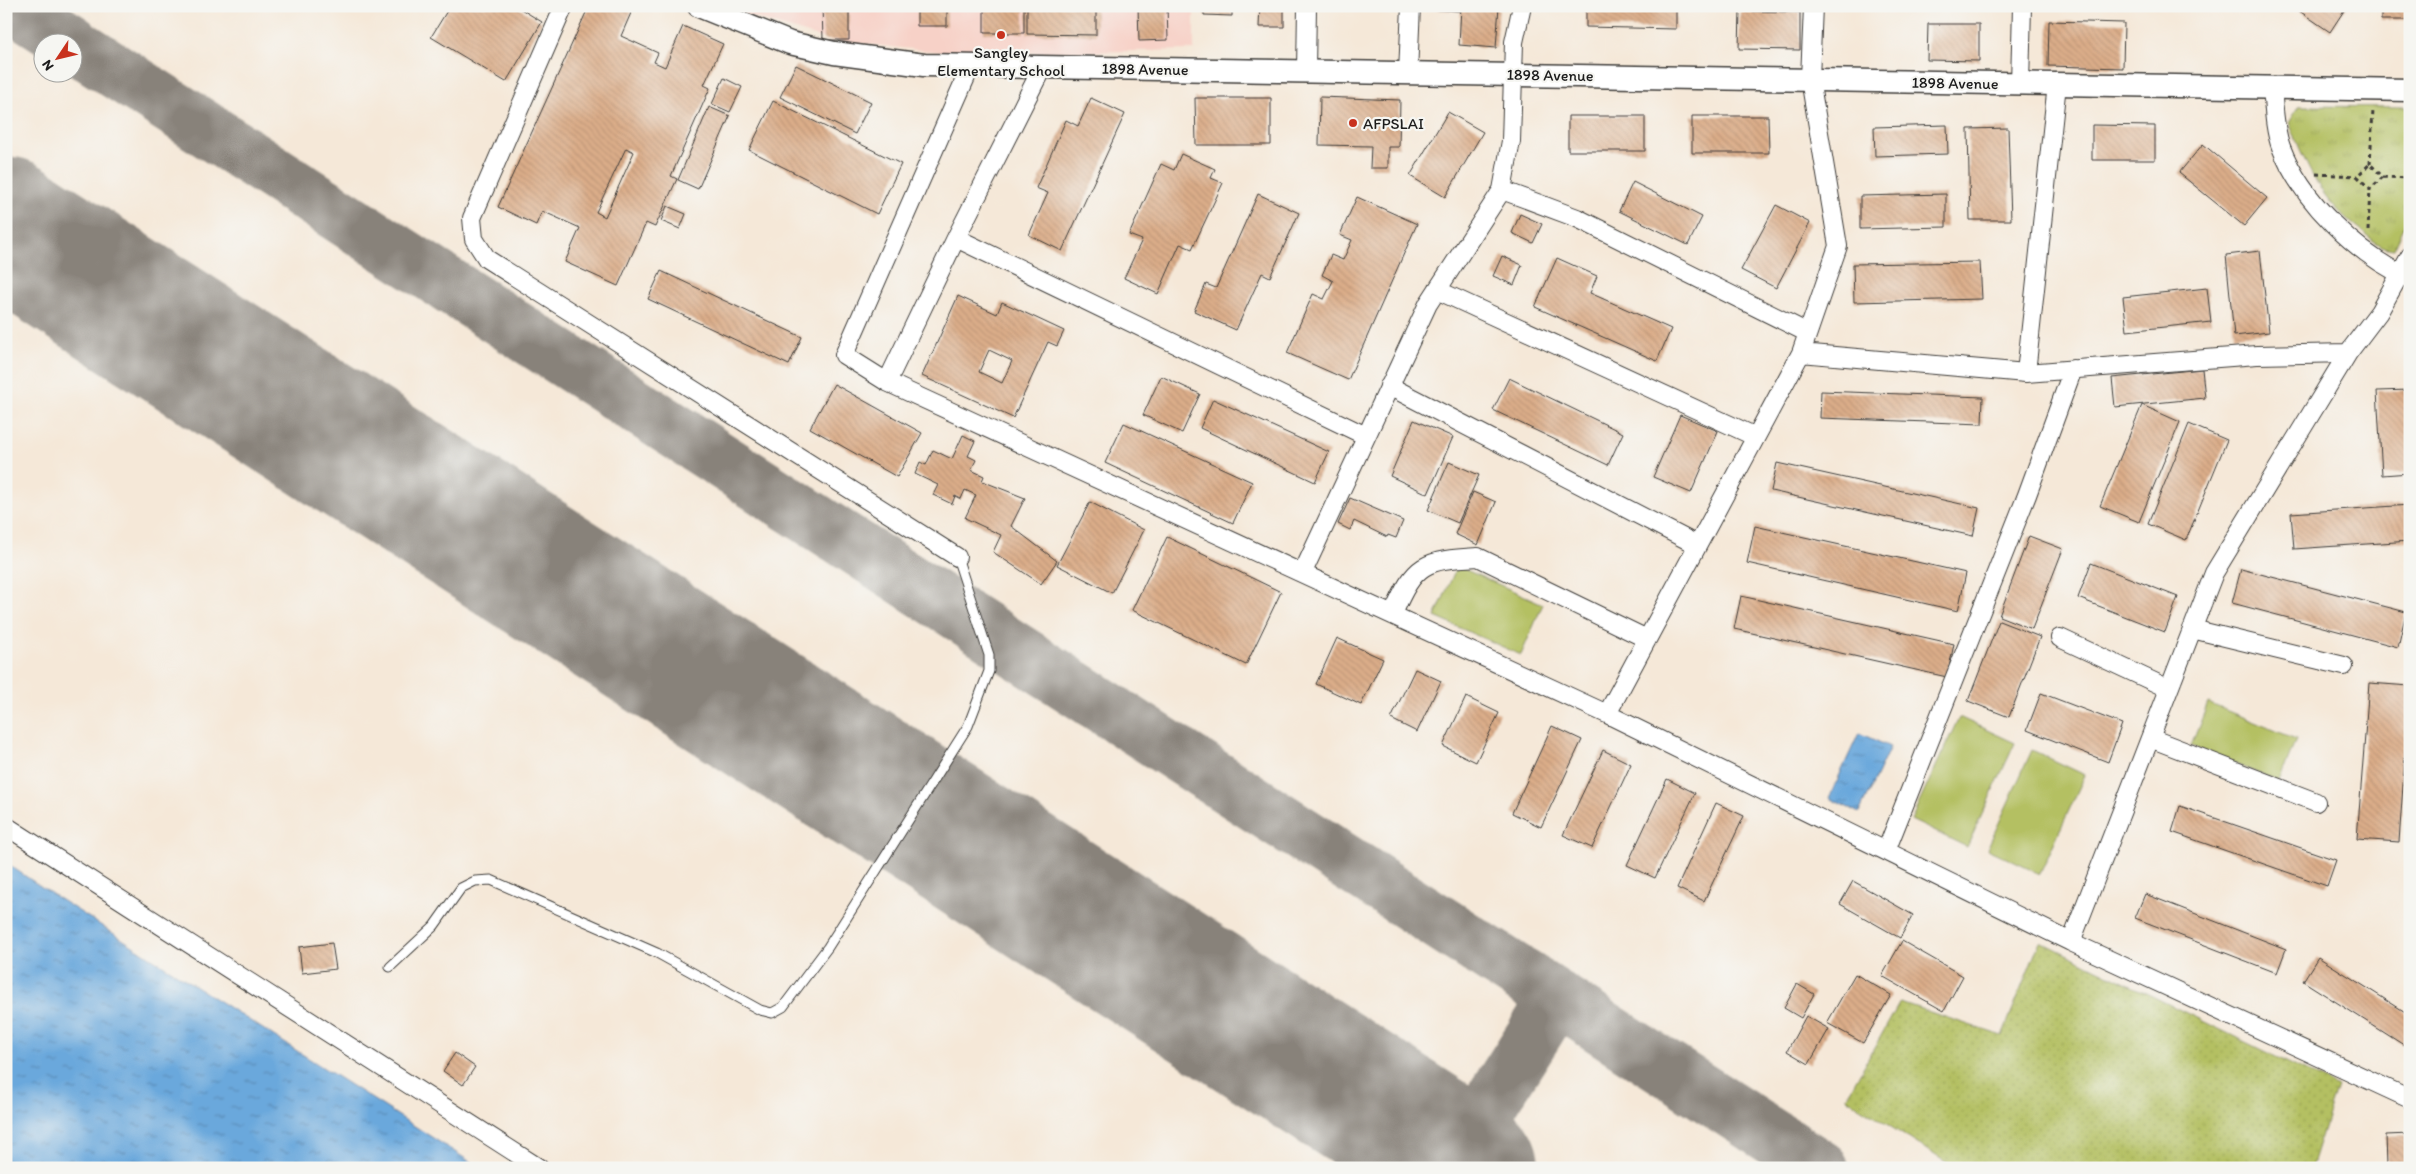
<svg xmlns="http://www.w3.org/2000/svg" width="2416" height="1174" font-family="Itim,sans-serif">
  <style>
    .built { fill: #f7d1c7 }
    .grass { fill: url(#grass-dots); stroke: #686e3f }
    .park { fill: url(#park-tufts); stroke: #686e3f }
    .pitch { fill: #b4c062; stroke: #686e3f }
    .water { fill: url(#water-ripples); stroke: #44627c }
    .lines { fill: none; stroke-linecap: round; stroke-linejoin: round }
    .taxiway { stroke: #88827a; stroke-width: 56 }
    .runway { stroke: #88827a; stroke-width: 141 }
    .building { fill: url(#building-back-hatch); fill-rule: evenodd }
    .service-casing { stroke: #3d3b38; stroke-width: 11 }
    .minor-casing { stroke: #3d3b38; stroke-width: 20 }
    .tertiary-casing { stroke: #3d3b38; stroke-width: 25 }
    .path { stroke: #3d3b38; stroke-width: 3; stroke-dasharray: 4 4; stroke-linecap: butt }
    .service { stroke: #fff; stroke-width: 9 }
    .minor { stroke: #fff; stroke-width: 18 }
    .tertiary { stroke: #fff; stroke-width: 22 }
    .poi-dot { fill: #c8321e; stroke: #f6f6f2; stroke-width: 2 }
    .labels { text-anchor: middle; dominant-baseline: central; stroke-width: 4.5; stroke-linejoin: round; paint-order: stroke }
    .poi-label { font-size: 16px; fill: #1c1c1c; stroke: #f6f6f2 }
    .street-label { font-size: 16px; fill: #1c1c1c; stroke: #f6f6f2 }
  </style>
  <defs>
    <pattern id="grass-dots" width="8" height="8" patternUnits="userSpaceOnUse" patternTransform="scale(1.25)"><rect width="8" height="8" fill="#b4c062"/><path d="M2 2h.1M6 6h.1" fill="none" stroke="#9aa454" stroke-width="1.8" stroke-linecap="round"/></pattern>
    <pattern id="park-tufts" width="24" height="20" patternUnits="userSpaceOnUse" patternTransform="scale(1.25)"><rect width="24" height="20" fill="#b4c062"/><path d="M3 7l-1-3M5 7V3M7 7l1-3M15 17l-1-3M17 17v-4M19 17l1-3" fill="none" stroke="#9aa454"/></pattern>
    <pattern id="water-ripples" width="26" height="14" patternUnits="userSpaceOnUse" patternTransform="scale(1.25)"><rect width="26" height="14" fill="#6ba8dc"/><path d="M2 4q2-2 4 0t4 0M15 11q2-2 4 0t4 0" fill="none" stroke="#5788b2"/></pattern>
    <pattern id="building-back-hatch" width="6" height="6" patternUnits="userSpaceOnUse" patternTransform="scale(1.25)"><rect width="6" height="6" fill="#dbad89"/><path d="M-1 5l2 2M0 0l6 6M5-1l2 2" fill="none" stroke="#bb9476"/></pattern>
  </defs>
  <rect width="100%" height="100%" fill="#f6f6f2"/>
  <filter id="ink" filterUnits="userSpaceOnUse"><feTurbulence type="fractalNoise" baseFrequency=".02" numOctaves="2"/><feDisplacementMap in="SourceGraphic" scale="10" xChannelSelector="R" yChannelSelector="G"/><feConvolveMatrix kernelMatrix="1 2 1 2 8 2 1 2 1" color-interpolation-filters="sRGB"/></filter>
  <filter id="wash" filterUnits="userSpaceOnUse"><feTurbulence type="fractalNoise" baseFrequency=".0096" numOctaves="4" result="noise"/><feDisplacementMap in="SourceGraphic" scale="20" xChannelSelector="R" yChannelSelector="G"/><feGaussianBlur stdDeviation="1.12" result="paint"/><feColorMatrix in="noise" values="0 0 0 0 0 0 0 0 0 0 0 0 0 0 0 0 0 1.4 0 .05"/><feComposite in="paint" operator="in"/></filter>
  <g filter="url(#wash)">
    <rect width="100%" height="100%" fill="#f5e8d8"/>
    <path class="built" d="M732 6H1194V50L957 54 829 40 738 13Z"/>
    <path class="grass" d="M2040 941 2337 1087 2311 1168H1955L1846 1098 1900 1002 2002 1036Z"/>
    <path class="park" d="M2299 106 2410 107V214L2394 249C2381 248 2374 241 2364 233 2319 199 2310 173 2289 123Z"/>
    <path class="pitch" d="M1457 566 1543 604 1521 655 1435 617Z
      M2208 703 2296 739 2279 782 2191 746Z
      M1959 717 2015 743 1967 847 1911 820Z
      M2032 750 2085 775 2040 874 1987 849Z"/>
    <path class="water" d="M1859 733 1890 747 1859 813 1829 798Z
      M6 863 55 896 480 1168H6Z"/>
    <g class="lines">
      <path class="taxiway" d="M15 6 72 42
        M72 43 1821 1168
        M1455 1159 1557 998"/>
      <path class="runway" d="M6 227 1469 1168"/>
    </g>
    <g id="blocks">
      <path class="building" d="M450 6H516L542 22 506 82 431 37Z
        M589 6H634L621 36 658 53 654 62 665 67 683 26 723 44 704 85 710 88 671 176 677 179 655 227 646 223 618 286 565 262 580 228 542 211 536 225 498 207ZM626 148 634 152 605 217 596 212Z
        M822 6H849V40H823Z
        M917 6H947V26H917Z
        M984 6H1024V33H984Z
        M1027 6H1096V35L1027 34Z
        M1138 6H1167L1168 40 1139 41Z
        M1204 6H1232V16L1204 15Z
        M1260 6H1284V27H1259Z
        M1426 6H1459V11L1426 9Z
        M1461 6H1499L1496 48 1459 45Z
        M1586 6H1676V29L1586 27Z
        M2292 6H2347L2330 32Z
        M2381 6H2410V20H2381Z
        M1740 11 1800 12V50L1739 49Z
        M2049 21 2124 23 2123 68 2048 66Z
        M1928 24H1979V61L1927 60Z
        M796 65 871 102 855 134 780 97Z
        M724 78 742 87 730 112 712 104Z
        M1320 97 1400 100 1399 147H1388V168H1370L1371 146 1319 145Z
        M1091 98 1125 114 1062 251 1029 235 1048 193 1036 188 1066 120 1078 126Z
        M1195 98H1271V145H1196Z
        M773 101 901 164 877 214 749 150Z
        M709 107 730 116 698 189 678 180Z
        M1448 112 1483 132 1445 197 1410 176Z
        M1568 116H1645V151H1568Z
        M1692 116H1768L1769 153H1692Z
        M1947 125 1948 154 1875 156 1874 127Z
        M2092 125 2155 126V160H2092Z
        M2008 128 2011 220H1970L1968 129Z
        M2203 144 2267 198 2244 226 2179 173Z
        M1181 154 1215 169 1211 178 1223 183 1192 249 1180 244 1158 294 1124 278 1142 240 1129 235 1161 164 1174 170Z
        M1633 182 1702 217 1688 245 1619 211Z
        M1258 194 1299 213 1270 277 1262 273 1236 330 1194 311 1206 284 1216 288Z
        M1946 194V227L1860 229V196Z
        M1357 197 1417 224 1348 380 1287 353 1313 294 1324 299 1333 281 1322 275 1331 255 1343 260 1352 240 1340 235Z
        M1776 205 1810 223 1776 288 1741 270Z
        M667 206 686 214 680 229 661 221Z
        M1520 214 1542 224 1533 243 1512 233Z
        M2260 251 2269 332 2234 336 2226 255Z
        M1502 256 1522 265 1514 285 1493 276Z
        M1557 258 1597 276 1590 293 1671 329 1657 361 1535 307Z
        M1980 262 1982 299 1854 302 1853 264Z
        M661 271 802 337 789 365 648 299Z
        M2207 288 2211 322 2127 331 2123 297Z
        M958 296 997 314 1002 302 1064 331 1057 346 1048 342 1013 418 922 376ZM989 350 1012 361 1002 383 979 372Z
        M2202 369 2205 398 2115 407 2112 378Z
        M1161 376 1200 394 1182 433 1143 415Z
        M1509 378 1623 433 1608 465 1493 410Z
        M834 384 922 433 897 477 810 428Z
        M2410 390V473L2382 475 2377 391Z
        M1821 391 1983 397 1982 424 1820 418Z
        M1213 399 1329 452 1315 482 1200 428Z
        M2142 405 2180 422 2139 522 2100 506Z
        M1680 415 1718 431 1691 493 1653 477Z
        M1414 420 1453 437 1428 494 1390 476Z
        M1124 423 1252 482 1233 523 1105 463Z
        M2189 424 2227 440 2186 540 2148 524Z
        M963 435 975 441 968 456 976 460 971 470 984 476 982 481 1025 498 1011 526 1057 561 1041 584 993 552 1001 535 965 518 976 495 965 490 961 499 955 496 952 504 933 495 938 485 915 474 920 462 926 465 933 450 952 459Z
        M1449 462 1479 475 1458 523 1428 510Z
        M1777 463 1979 508 1973 536 1771 491Z
        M1473 492 1496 502 1478 545 1455 534Z
        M1350 498 1403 521 1396 538 1388 535 1387 537 1354 521 1350 530 1338 524Z
        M1090 502 1144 530 1112 593 1057 565Z
        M2410 505V541L2294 549 2291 513Z
        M1755 526 1966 573 1958 611 1747 563Z
        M2029 536 2063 549 2032 629 1999 616Z
        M1167 537 1281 592 1246 665 1132 610Z
        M2091 563 2178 597 2165 632 2078 598Z
        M2241 569 2406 612 2398 647 2232 603Z
        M1741 596 1954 644 1947 677 1734 629Z
        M1999 621 2040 637 2009 717 1968 701Z
        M1337 638 1383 659 1361 705 1316 684Z
        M1415 669 1441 681 1417 732 1391 719Z
        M2369 683 2410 686 2399 842 2357 839Z
        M2041 693 2122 724 2108 762 2027 730Z
        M1466 697 1499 713 1476 762 1443 746Z
        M1552 726 1582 740 1541 827 1512 813Z
        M1603 750 1631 764 1592 848 1563 835Z
        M1667 779 1695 793 1655 878 1627 865Z
        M1716 803 1744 816 1704 901 1677 888Z
        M2180 806 2336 860 2327 886 2172 832Z
        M1853 881 1913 915 1900 938 1840 904Z
        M2145 894 2286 949 2277 973 2135 918Z
        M1902 941 1963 976 1944 1011 1882 976Z
        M332 943 336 969 302 973 299 947Z
        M2318 957 2410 1015V1049L2303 981Z
        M1855 974 1891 995 1863 1043 1827 1023Z
        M1797 984 1814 994 1801 1018 1784 1008Z
        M1806 1016 1829 1029 1809 1064 1787 1051Z
        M455 1053 475 1067 463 1085 443 1071Z
        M2410 1134V1164L2387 1166 2386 1135Z"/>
    </g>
  </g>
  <g filter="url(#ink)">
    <use href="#blocks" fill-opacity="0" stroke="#3d3b38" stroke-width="1"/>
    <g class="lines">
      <g class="service-casing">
        <path id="service" d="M390 967 434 926 461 888 475 881 491 880 657 953 760 1010 772 1013 783 1007 828 947 968 726 989 671V655L957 557"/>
      </g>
      <g class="minor-casing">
        <path id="minor" d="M564 6 472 218 474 239 487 259 957 557
          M970 68 844 355 887 382 1607 714 2071 942 2410 1099
          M1306 71 1307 6
          M1408 73 1411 6
          M2020 84 2022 6
          M2272 87C2274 107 2274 128 2281 147 2301 201 2358 255 2409 278
          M1502 190 1577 218 1808 333
          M956 238 1366 436
          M1437 290 1756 437
          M1801 353 2026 373 2257 355 2348 353
          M2026 373 2057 84
          M887 382 956 238 1042 68
          M1389 386 1697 545
          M1303 572 1428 304 1502 190 1511 141 1514 42 1522 6
          M1393 614C1415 563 1424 560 1478 557L1647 639
          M2192 629 2344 666
          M2060 638 2169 689
          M1607 714 1801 353 1838 246 1810 79 1813 6
          M2150 738 2316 802
          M6 826 539 1168
          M1886 851 2027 495 2073 369
          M2071 942 2214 573 2348 353 2379 312 2410 256"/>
      </g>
      <g class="tertiary-casing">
        <path id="tertiary" d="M699 6 790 43 834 53 924 65 2410 90"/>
      </g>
      <path class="path" d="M2370 164 2373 110
        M2316 174 2357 176
        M2383 177 2370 189 2357 176 2370 164 2383 177 2410 178
        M2368 231 2370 189"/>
      <use href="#service" class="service"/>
      <use href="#minor" class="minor"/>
      <use href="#tertiary" class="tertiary"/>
    </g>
  </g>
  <g class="poi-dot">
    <circle cx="1001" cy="35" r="5"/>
    <circle cx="1353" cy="123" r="5"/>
  </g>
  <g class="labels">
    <g class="poi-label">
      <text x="1001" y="52">Sangley<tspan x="1001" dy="18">Elementary School</tspan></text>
      <text x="1363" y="123" text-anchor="start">AFPSLAI</text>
    </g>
    <g class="street-label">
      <text transform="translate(1145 69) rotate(1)">1898 Avenue</text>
      <text transform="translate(1550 75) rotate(1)">1898 Avenue</text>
      <text transform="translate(1955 83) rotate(1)">1898 Avenue</text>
    </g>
  </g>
  <rect width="2416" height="1174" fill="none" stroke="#f6f6f2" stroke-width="25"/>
  <g transform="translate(58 58) rotate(235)"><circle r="24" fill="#f6f6f2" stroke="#9f9f9c"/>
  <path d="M0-4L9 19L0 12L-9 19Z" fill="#c8321e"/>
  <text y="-8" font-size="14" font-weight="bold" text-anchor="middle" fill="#1c1c1c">N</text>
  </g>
</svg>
